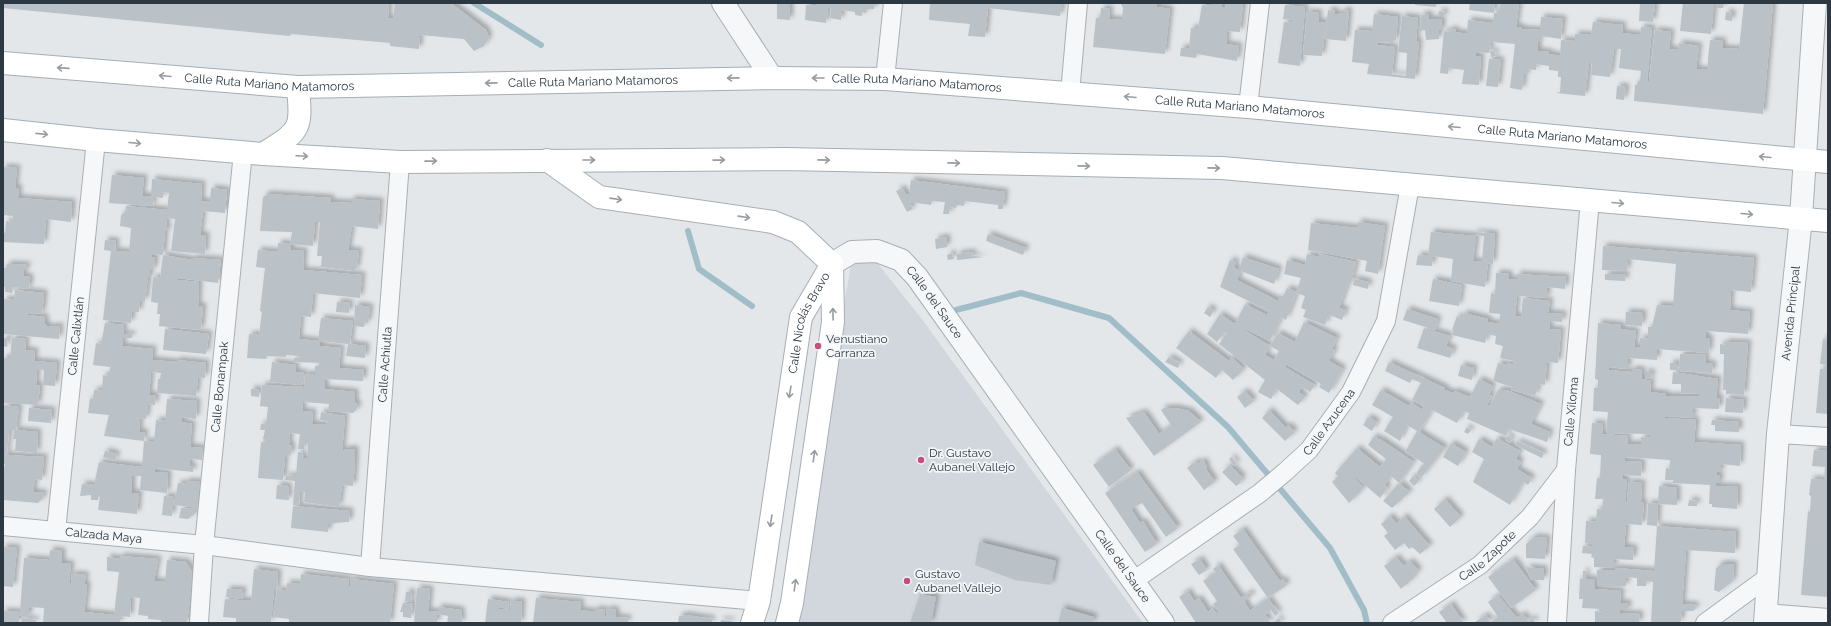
<svg xmlns="http://www.w3.org/2000/svg" width="1831" height="626" font-family="Raleway,sans-serif">
  <style>
    .built { fill: #d1d7dc }
    .lines { fill: none; stroke-linecap: round; stroke-linejoin: round }
    .stream { stroke: #a0bdc8; stroke-width: 6 }
    .building { fill: #bac2c7; filter: url(#shadow) }
    .minor-casing { stroke: #a8afb4; stroke-width: 20 }
    .tertiary-casing { stroke: #a8afb4; stroke-width: 24 }
    .secondary-casing { stroke: #a8afb4; stroke-width: 24 }
    .primary-casing { stroke: #a3aeb5; stroke-width: 24 }
    .minor { stroke: #f5f7f9; stroke-width: 18 }
    .tertiary { stroke: #f5f7f9; stroke-width: 22 }
    .secondary { stroke: #fff; stroke-width: 22 }
    .primary { stroke: #fff; stroke-width: 22 }
    .oneway { stroke: #969ca0 }
    .poi-dot { fill: #c84f7d; stroke: #f3f6f8; stroke-width: 1.5 }
    .labels { text-anchor: middle; dominant-baseline: central; stroke-width: 3.5; stroke-linejoin: round; paint-order: stroke }
    .street-label { font-size: 12px; fill: #2c3942; stroke: #f3f6f8 }
    .poi-label { font-size: 12px; fill: #2c3942; stroke: #f3f6f8; text-anchor: start }
  </style>
  <defs>
    <filter id="shadow"><feDropShadow dx="3.5" dy="-3.5" stdDeviation="2" flood-color="#0004"/></filter>
  </defs>
  <rect width="100%" height="100%" fill="#e3e7ea"/>
  <path class="built" d="M854 247 878 264 921 318 1143 623H790Z"/>
  <g class="lines">
    <path class="stream" d="M474 3 541 45
      M688 231 699 269 752 306
      M956 310 1021 293 1109 318 1228 427 1330 548 1364 610 1367 623"/>
  </g>
  <path class="building" d="M3 3H389L388 18 393 19 395 3H451L486 30 489 38 484 46 474 51 464 39 420 35 419 49 390 46V43L291 34 290 36 3 8Z
    M817 3H875L874 9H867L866 13 862 12V16L855 15V12L842 10 841 20 830 18 831 8H828L826 23 805 20 806 5 816 6Z
    M930 3H1062L1060 16 988 8 985 37 968 36 970 24 929 20Z
    M1122 3H1157V7L1170 9 1165 54 1093 47 1096 18H1100L1101 8 1110 9 1109 19 1122 20 1123 8 1121 4Z
    M1212 3H1222V7L1225 8 1226 3H1243L1240 32 1227 31 1226 44 1239 46 1237 61 1197 54 1196 58 1180 56 1181 48H1189L1191 28H1198L1202 5 1212 6Z
    M1415 3H1436V7L1415 5Z
    M1470 3H1495L1494 13H1499L1500 3H1519L1516 27H1522L1521 29 1540 30 1541 17 1563 19 1561 39 1541 36V41L1538 40V51L1549 52V54L1560 56 1561 40 1575 41V34L1591 35 1593 22 1623 25 1622 33 1640 35 1641 27 1652 28 1647 81H1649L1655 30 1671 32 1669 49 1678 50 1679 43 1699 46 1696 69 1707 70 1710 40 1723 41 1722 48 1739 49 1744 3H1773L1763 114 1634 101 1635 85H1637L1638 81H1640L1641 71 1619 68 1621 49H1614L1610 77 1591 75 1592 63H1589L1585 96 1556 93 1560 92 1561 77H1558V71L1549 70V66L1536 64V70L1527 69V75H1524L1522 90 1510 88 1515 44 1491 42 1489 53 1476 52V56H1481L1479 85 1462 84 1464 70 1448 68V74L1440 73 1444 31 1449 32 1450 29 1456 30 1455 32 1467 34 1468 20 1493 23 1494 13 1469 10Z
    M1640 3H1655L1653 22 1639 21Z
    M1683 3H1714L1711 34 1680 31Z
    M1717 3H1723V8H1717Z
    M777 4H790V20L777 19Z
    M1285 5 1305 7 1300 66 1278 63 1284 22 1292 23V20L1283 19Z
    M1328 10 1335 11V14L1339 15 1340 13H1343V10L1349 11 1346 41 1325 39Z
    M1439 11 1445 12 1444 17H1438Z
    M1307 12 1319 13 1318 22H1326L1322 56 1303 55Z
    M1726 12 1732 13V21L1725 20Z
    M1374 14 1398 17 1396 40H1394L1393 43 1382 42 1378 43 1377 45 1395 47 1392 74 1406 76 1407 53 1398 52 1402 16 1418 18 1416 41 1419 42 1415 79 1367 74 1369 64 1352 62 1355 30 1372 31Z
    M1429 14V19H1442V30H1439V39L1426 40 1425 30 1420 31 1421 15Z
    M1490 51H1494L1496 56 1491 57Z
    M1489 59 1501 60 1498 87 1486 86Z
    M1617 86 1626 87 1624 100 1616 99Z
    M3 167 17 168 15 188H19L18 198 72 202 71 222 46 219 44 244 3 242V233H5L6 221 12 222 13 216 3 215Z
    M112 175 144 178 142 196H151L152 179 202 184 201 201 210 202 211 188 227 190 225 213 203 211 200 235H206L205 254 171 251 175 219 167 218 166 228H168V231H165L163 255 193 260V258L221 260 218 283 178 278V280L199 282 198 306H203L201 330 159 326 160 314H157L158 303 151 302 153 277 160 278 163 255 152 254V257H155L154 270H150V277H148L145 301H140L139 312H132L131 323 103 320 111 251 104 250 105 240 116 241 115 251 129 252 131 228 120 226 121 215 126 211V206L167 210 169 193 163 192V198L154 197 153 206 109 203Z
    M911 180 1005 192 1003 209H998V205L965 201 964 206 957 205 956 208 950 207 949 214H943L945 202 932 201 931 205 909 202 913 209 907 212 896 191 902 188 906 195 909 194Z
    M268 194 331 198V202L351 203V199L380 201 378 229 352 226 348 250 359 251 357 266 355 271 321 267 322 256H317L320 222H315L313 246 290 244 292 232 260 231 263 197Z
    M1358 222 1385 226 1378 274 1365 271 1367 261 1308 250 1311 223 1358 228Z
    M1431 232 1476 236 1473 261 1482 262 1484 236 1475 235V232L1495 234 1493 264 1488 263 1485 287 1451 281 1453 259 1433 256 1432 266 1416 265 1418 255 1428 256Z
    M988 234 1026 248 1023 255 986 241Z
    M947 237V247L936 249 935 239Z
    M278 243 291 244V250L304 251 303 270 362 275 360 298 313 293 311 317 301 316 299 339 318 341 321 318 353 321 350 344 366 346 365 358 346 356 348 344 320 341V346L341 348 339 368 364 370 363 381 325 379V389L355 392V402L358 406 357 409 353 413 328 411 329 404 303 402 302 411 313 412 312 424 326 425 327 421 320 420 321 412 345 416 342 452 346 449H355V463L353 486 342 485 339 507 304 502 305 492 300 491 299 506 293 505 295 481 285 480 286 476H296L298 452 303 453 302 458 307 459 308 443H304V449H298L300 434 290 433 289 445 292 446 291 455 288 454V457H285L283 480 258 478 261 442H265V440L263 439 265 430H260L261 424H266L268 407 260 406 262 385 304 387 305 374 315 375V366H321V363L293 362 294 358H300L301 356 286 355V357L267 356 266 359 247 358 249 334 259 335 262 312 260 311 265 268 256 267 258 250 278 252Z
    M1603 246 1754 258 1751 292 1731 290 1730 310 1750 312 1748 334 1706 331 1705 338H1710L1709 353 1657 349V360L1628 358V369L1609 367 1608 370 1632 372V369L1642 370V379L1651 381 1650 392 1666 394V396H1699V394L1681 393V384H1672L1673 372 1718 379 1716 398H1720L1719 409 1693 408V418L1665 416 1664 418 1696 420 1694 442 1741 445 1740 466 1721 464V472H1717L1716 475H1720V483H1716V486L1738 487 1737 509 1712 507V504H1709L1710 485 1673 483V480H1665L1666 468 1670 469V460L1625 457 1624 461 1642 462 1641 476 1623 475V479L1627 480 1625 501H1627L1629 482 1642 483 1641 502 1644 503 1642 525 1626 524 1624 547 1634 548 1633 560 1614 559V568L1594 567V558L1591 557 1592 554 1582 553 1583 546 1592 547V543H1585L1586 521 1596 522 1597 509 1602 510 1603 499H1595L1597 478H1600L1601 455 1590 454 1592 423 1603 424 1602 434 1628 436 1627 444H1641V437L1650 438V434L1606 433 1608 412 1593 411 1594 388H1598V380L1595 379 1598 323 1621 325V329L1636 331 1634 347 1640 348V338L1648 339V327H1652L1657 305 1673 306 1676 264 1628 259 1627 271 1602 270Z
    M972 252 973 256 984 257 957 260V254Z
    M952 253 954 259 948 260 947 255Z
    M1307 254 1319 257 1320 254 1356 262 1351 284 1348 283 1339 308 1346 310 1342 320 1332 316 1328 317 1325 325 1303 317 1306 310 1301 308 1305 296 1296 293 1301 278 1284 274 1287 260 1305 265Z
    M1243 257 1279 269 1274 284 1241 271 1237 280 1278 301 1280 298 1282 299 1287 288 1297 292 1286 320 1281 317 1270 341 1235 324 1270 346 1265 355 1274 360 1279 351 1270 346 1278 333 1295 342 1304 322 1337 338 1332 349 1335 350 1329 361 1343 369 1329 393 1319 387 1321 384 1286 364 1285 367 1315 385 1310 392 1302 387 1299 392 1305 397 1298 405 1277 389 1271 399 1258 392 1265 380 1219 344 1227 333 1224 332 1217 342 1207 334 1220 314 1235 324 1245 304 1267 315 1269 311 1220 287 1230 260 1236 262 1234 268 1239 270Z
    M7 264 27 265V270H24L23 276 30 277 29 289 13 287 12 293 5 292V287L3 286V268H7Z
    M1496 273 1509 274V279L1517 280V274L1566 277 1565 289 1547 287V298L1517 296 1515 316 1521 317 1523 298 1550 301 1548 313 1563 314 1562 322 1550 321 1549 329 1561 330 1558 363 1547 362 1545 385 1539 384 1535 396 1511 390 1512 387 1493 381 1498 363 1507 365 1508 363 1513 365 1514 361 1500 358 1503 346 1495 344 1496 336 1487 334 1485 343 1452 335 1453 331 1452 330 1457 316 1462 318 1464 313 1488 319V322L1499 324 1500 314 1489 313 1491 293 1495 294Z
    M1605 274H1626L1625 281 1605 280Z
    M1354 279 1369 282 1368 289 1353 285Z
    M1433 279 1462 285 1459 306 1429 301Z
    M15 290 44 293 42 314 28 313 27 315 45 317V324L48 327 60 326 59 339 3 334 4 299 14 300Z
    M337 302 350 303 349 313 336 312Z
    M355 305 370 307 368 323 365 322 364 327 354 326Z
    M1208 307 1214 311 1210 317 1204 313Z
    M1407 309 1438 319 1435 330 1403 320Z
    M1626 312 1643 313 1642 326 1625 325Z
    M105 323 124 325 123 334H132V338H123L122 346 153 349 152 360 177 362V360L206 363 205 378 198 377 196 396 157 393 158 379H160L161 373 151 372 149 395H156L155 405 148 404 146 419 135 418 140 419 139 432H145L144 441 104 436 109 415 88 413 90 398 93 399 94 390 102 391 103 375 109 376 110 367 93 365 96 343 101 344Z
    M1424 328 1450 336 1446 346 1454 349 1450 358 1417 348Z
    M165 329 209 334 206 354 163 350Z
    M1189 331 1229 361 1232 357 1244 369 1233 380 1222 370 1216 378 1176 348Z
    M3 338H8L7 347 3 346Z
    M12 338 26 339 25 350 35 351 34 361 57 363 55 386 43 385 44 370 37 369 36 385H40L38 405 3 403V358H10Z
    M1823 339 1828 340V414L1816 413 1820 369H1826V365L1820 364Z
    M1725 342 1748 343 1744 395 1726 394V390H1723L1724 354H1720V344L1725 345Z
    M1680 354 1706 355 1705 363 1713 364 1712 373 1679 371Z
    M1169 357 1180 363 1178 368 1165 362Z
    M272 362 296 365 295 372 304 373 302 385 270 382Z
    M1389 362 1445 388V390L1453 393 1455 391 1470 397 1479 379 1493 386 1489 395 1492 396 1487 405 1508 413 1490 405 1498 390H1507L1541 404 1531 424 1550 432 1547 442 1509 429 1506 436 1467 419 1469 413 1464 411 1457 423 1432 410 1419 432 1445 448 1421 478 1416 474 1422 465 1425 464 1405 452 1417 431 1407 425 1400 441 1384 431 1393 417 1372 405 1381 390 1409 406 1411 402 1422 410 1424 406 1412 400 1421 383 1412 379 1410 383 1385 371Z
    M1670 363H1677V370H1670Z
    M1461 365 1474 368 1472 380 1458 376Z
    M1645 372H1652L1651 379 1645 378Z
    M251 389H259V397L251 396Z
    M1245 391 1254 401 1245 408 1237 397Z
    M1726 398 1744 400 1743 413 1725 412Z
    M167 399 197 401 196 419 182 417V422L192 424 190 447 203 448 202 460 190 459 189 466H193V472L155 468 154 472 168 473 167 493 140 490 141 476H132V493H139L137 514 98 510 100 495H98V500H91V495L80 496 82 484 94 485 99 462 142 467 144 441 154 442 156 420 165 421Z
    M4 405 19 407 16 430 38 432 37 453 15 451 16 439H13L14 430H9L7 453 6 455 44 457 42 480 35 479 33 492 44 493 43 498 38 503 3 500V467H5V464H3Z
    M29 408 52 410 51 423 28 421Z
    M1164 408H1176L1189 411 1201 422 1154 456 1126 418 1144 412 1159 434 1171 425 1161 410Z
    M1269 410 1286 428 1288 425 1295 432 1285 441 1262 418Z
    M1368 417 1377 422 1372 431 1363 425Z
    M1712 420 1739 422V432L1715 431V425H1711Z
    M1467 427 1471 430 1468 434 1464 432Z
    M1374 436 1379 440 1380 439 1414 462 1399 483 1391 476 1385 485 1388 488 1380 498 1344 467 1364 488 1349 503 1332 482 1338 476 1335 473 1357 448 1380 467 1386 459 1368 445Z
    M1507 436 1512 438 1510 443 1505 440Z
    M1497 438 1520 451 1516 459 1521 462 1517 469 1532 478 1528 485 1523 482 1510 505 1473 482 1484 459 1472 452 1479 439 1492 447Z
    M1517 441 1544 453 1542 458 1515 445Z
    M1451 443 1466 452 1458 466 1443 457Z
    M1115 449 1131 470 1109 487 1093 465Z
    M1814 450 1828 451V597L1801 595 1808 511 1810 512 1811 496 1809 495 1811 479 1824 480 1825 467 1812 466Z
    M105 451 117 454 115 461 103 457Z
    M1232 457 1237 464 1234 466 1229 459Z
    M1203 460 1207 467 1206 469 1215 482 1204 490 1187 468 1196 461 1198 464Z
    M1230 465 1243 478 1240 481 1242 482 1236 486 1222 472Z
    M1137 472 1178 528 1166 537 1142 503 1131 509 1140 523 1143 521 1157 544 1145 552 1105 493Z
    M1413 476 1419 481 1414 486 1409 481Z
    M186 481 200 482 197 512 188 519 179 518 181 508 191 509V507L174 505 178 483 186 484Z
    M1399 483 1410 492 1392 508 1383 501Z
    M277 485 288 486 289 500 276 499Z
    M1659 486 1677 488V505L1658 504 1657 526 1736 532 1735 553 1686 550 1682 604 1695 605 1696 608 1693 611H1682L1681 621 1678 623H1651L1653 582 1646 581V586H1637V578L1626 577V586H1597V570H1615V568L1654 571 1657 526 1647 525 1648 503 1658 504Z
    M164 496 174 497 172 516 162 515Z
    M1445 499 1461 517 1450 527 1434 509Z
    M1689 500 1697 501V506H1688Z
    M293 506 350 511 349 522 332 523V525H328V532L291 528Z
    M1390 516 1397 524 1404 516 1430 546 1420 554 1412 547 1409 549 1404 543 1395 550 1384 536 1388 533 1381 524Z
    M1243 529 1280 581 1283 579 1287 585 1268 598 1233 549 1240 545 1233 536Z
    M1534 537 1547 538 1545 559 1526 558V544Z
    M979 542 1056 561 1051 585 1015 580 975 565Z
    M3 547 17 548 13 587 3 586Z
    M50 550 62 551V563L71 564 69 583H71L72 574 86 575 84 584 87 585V588L84 612 114 615 119 572 107 571V557L120 559 121 556 158 559 154 581 165 582 167 560 186 562 193 573 187 623H161V620L148 619V616L138 615 140 598 131 597 130 617 120 616V623H43L44 608 29 607V616H19V623H3V611L20 612 24 558 49 560Z
    M1396 557 1404 566 1410 561 1419 571 1413 577 1414 578 1401 589 1384 566Z
    M1200 559 1207 570 1199 575 1191 564Z
    M1513 559 1536 590 1511 608 1488 577Z
    M1721 564H1734L1733 581 1719 592 1714 590 1716 568Z
    M1218 565 1241 598 1250 592 1252 596 1244 601 1250 611 1268 598 1279 613 1275 616 1271 610 1265 615 1271 623H1196L1179 597 1188 591 1194 601 1199 598 1208 612 1212 608 1218 614 1219 613 1213 604 1217 601 1203 581 1216 572 1213 569Z
    M1526 567 1544 569V580H1531Z
    M254 569 278 572 277 590 274 589 271 622 236 623V618L223 617 225 599 251 601Z
    M1583 571H1586V579H1595V589L1621 591 1620 603H1628V610H1620L1619 613 1640 614 1639 623H1595V611L1602 612V609L1582 608 1583 599H1579L1580 578 1583 579Z
    M301 574 349 579 348 586H350L351 579 394 584 390 623H289V619L273 617 277 590 286 591 287 583 300 584Z
    M417 588 430 589 428 611 438 612V607L461 610 462 623H447L448 616 437 614V623H414Z
    M227 589 243 590 242 599 226 597Z
    M406 592H412L411 602 405 601Z
    M920 594 936 597 931 623H910Z
    M1498 595 1517 618 1523 614 1528 621 1532 618 1536 623H1476L1475 622 1486 615 1490 622 1498 617 1488 602Z
    M536 598 581 602 580 610 595 612V609L605 610V616H606L607 609 616 610V617L628 618V623H533Z
    M488 599 509 602 508 609 499 607V609L510 610 511 601H522L521 623H485Z
    M403 603H413L411 618 403 617V612H400Z
    M1451 604 1464 623H1447L1439 612Z
    M1062 608 1094 617 1092 623H1058Z
    M686 615 712 619V623H678L679 616Z
    M22 618 36 620V623H21Z
    M1279 618 1282 623H1272L1275 621Z
    M721 620 732 621 731 623H720Z"/>
  <g class="lines">
    <g class="minor-casing">
      <g id="minor">
        <path d="M885 79 893 3"/>
        <path d="M1070 93 1078 3"/>
        <path d="M1248 107 1260 3"/>
        <path d="M1778 434 1828 437"/>
        <path id="s1" d="M3 526 204 545 370 567 759 601"/>
        <path id="s2" d="M56 531 96 140"/>
        <path id="s3" d="M370 567 400 162"/>
        <path id="s4" d="M1133 581 1260 493 1285 472 1309 450 1351 392 1386 321 1410 185"/>
        <path d="M1766 613 1828 618"/>
        <path id="s5" d="M199 623 204 545 243 152"/>
        <path id="s6" d="M1392 623 1480 565 1530 517 1566 470"/>
        <path id="s7" d="M1557 623 1566 470 1590 200"/>
        <path d="M1705 623 1768 577"/>
      </g>
    </g>
    <g class="tertiary-casing">
      <g id="tertiary">
        <path d="M723 3 772 78"/>
        <path id="s8" d="M832 264 852 252 877 251 901 260 917 277 1163 623"/>
        <path id="s9" d="M1765 623 1778 434 1801 218 1815 3"/>
      </g>
    </g>
    <g class="secondary-casing">
      <g id="secondary">
        <path d="M547 160 599 197 773 222 798 232 832 264"/>
        <path id="s10" d="M752 623 759 601 801 317 832 264"/>
        <path d="M787 623 792 603 833 322 832 264"/>
      </g>
    </g>
    <g class="primary-casing">
      <g id="primary">
        <path id="s11" d="M3 63 298 87 772 78 885 79 1248 107 1828 162"/>
        <path d="M3 130 96 140 263 154 400 162 785 159 1222 168 1828 221"/>
        <path d="M263 154C300 130 302 132 298 87"/>
      </g>
    </g>
    <use href="#minor" class="minor"/>
    <use href="#tertiary" class="tertiary"/>
    <use href="#secondary" class="secondary"/>
    <use href="#primary" class="primary"/>
  </g>
  <defs><path id="oneway-shaft" d="M-6 0H5M1.5-3L5.5 0L1.5 3" fill="none" stroke-width="1.6" stroke-linecap="round" stroke-linejoin="round"/></defs>
  <g class="oneway">
    <use href="#oneway-shaft" transform="translate(63 68) rotate(-176)"/>
    <use href="#oneway-shaft" transform="translate(165 76) rotate(-175)"/>
    <use href="#oneway-shaft" transform="translate(733 78) rotate(179)"/>
    <use href="#oneway-shaft" transform="translate(818 78) rotate(-180)"/>
    <use href="#oneway-shaft" transform="translate(491 83) rotate(179)"/>
    <use href="#oneway-shaft" transform="translate(1130 97) rotate(-175)"/>
    <use href="#oneway-shaft" transform="translate(1454 127) rotate(-175)"/>
    <use href="#oneway-shaft" transform="translate(42 134) rotate(6)"/>
    <use href="#oneway-shaft" transform="translate(135 143) rotate(5)"/>
    <use href="#oneway-shaft" transform="translate(302 156) rotate(3)"/>
    <use href="#oneway-shaft" transform="translate(1765 157) rotate(-175)"/>
    <use href="#oneway-shaft" transform="translate(589 160)"/>
    <use href="#oneway-shaft" transform="translate(719 160) rotate(-1)"/>
    <use href="#oneway-shaft" transform="translate(824 160) rotate(1)"/>
    <use href="#oneway-shaft" transform="translate(431 161) rotate(-1)"/>
    <use href="#oneway-shaft" transform="translate(954 163) rotate(1)"/>
    <use href="#oneway-shaft" transform="translate(1084 166) rotate(1)"/>
    <use href="#oneway-shaft" transform="translate(1214 168) rotate(1)"/>
    <use href="#oneway-shaft" transform="translate(616 199) rotate(8)"/>
    <use href="#oneway-shaft" transform="translate(1618 203) rotate(5)"/>
    <use href="#oneway-shaft" transform="translate(1747 214) rotate(5)"/>
    <use href="#oneway-shaft" transform="translate(744 217) rotate(8)"/>
    <use href="#oneway-shaft" transform="translate(833 314) rotate(-91)"/>
    <use href="#oneway-shaft" transform="translate(790 392) rotate(99)"/>
    <use href="#oneway-shaft" transform="translate(814 456) rotate(-82)"/>
    <use href="#oneway-shaft" transform="translate(771 521) rotate(99)"/>
    <use href="#oneway-shaft" transform="translate(795 585) rotate(-82)"/>
  </g>
  <g class="poi-dot">
    <circle cx="818" cy="346" r="4"/>
    <circle cx="921" cy="460" r="4"/>
    <circle cx="907" cy="581" r="4"/>
  </g>
  <g class="labels">
    <g class="street-label">
      <text stroke="none"><textPath href="#s11" startOffset="267">Calle Ruta Mariano Matamoros</textPath></text>
      <text stroke="none"><textPath href="#s11" startOffset="591">Calle Ruta Mariano Matamoros</textPath></text>
      <text stroke="none"><textPath href="#s11" startOffset="915">Calle Ruta Mariano Matamoros</textPath></text>
      <text stroke="none"><textPath href="#s11" startOffset="1239">Calle Ruta Mariano Matamoros</textPath></text>
      <text stroke="none"><textPath href="#s11" startOffset="1563">Calle Ruta Mariano Matamoros</textPath></text>
      <text stroke="none"><textPath href="#s8" startOffset="128">Calle del Sauce</textPath></text>
      <text stroke="none"><textPath href="#s9" startOffset="311">Avenida Principal</textPath></text>
      <text stroke="none"><textPath href="#s10" startOffset="307">Calle Nicolás Bravo</textPath></text>
      <text stroke="none"><textPath href="#s2" startOffset="196">Calle Calixtlán</textPath></text>
      <text stroke="none"><textPath href="#s3" startOffset="203">Calle Achiutla</textPath></text>
      <text stroke="none"><textPath href="#s5" startOffset="237">Calle Bonampak</textPath></text>
      <text stroke="none"><textPath href="#s7" startOffset="212">Calle Xiloma</textPath></text>
      <text stroke="none"><textPath href="#s4" startOffset="254">Calle Azucena</textPath></text>
      <text stroke="none"><textPath href="#s1" startOffset="101">Calzada Maya</textPath></text>
      <text stroke="none"><textPath href="#s6" startOffset="117">Calle Zapote</textPath></text>
      <text stroke="none"><textPath href="#s8" startOffset="452">Calle del Sauce</textPath></text>
    </g>
    <g class="poi-label">
      <text x="826" y="339">Venustiano<tspan x="826" dy="14">Carranza</tspan></text>
      <text x="929" y="453">Dr. Gustavo<tspan x="929" dy="14">Aubanel Vallejo</tspan></text>
      <text x="915" y="574">Gustavo<tspan x="915" dy="14">Aubanel Vallejo</tspan></text>
    </g>
  </g>
  <rect width="1831" height="626" fill="none" stroke="#2c3942" stroke-width="8"/>
</svg>
